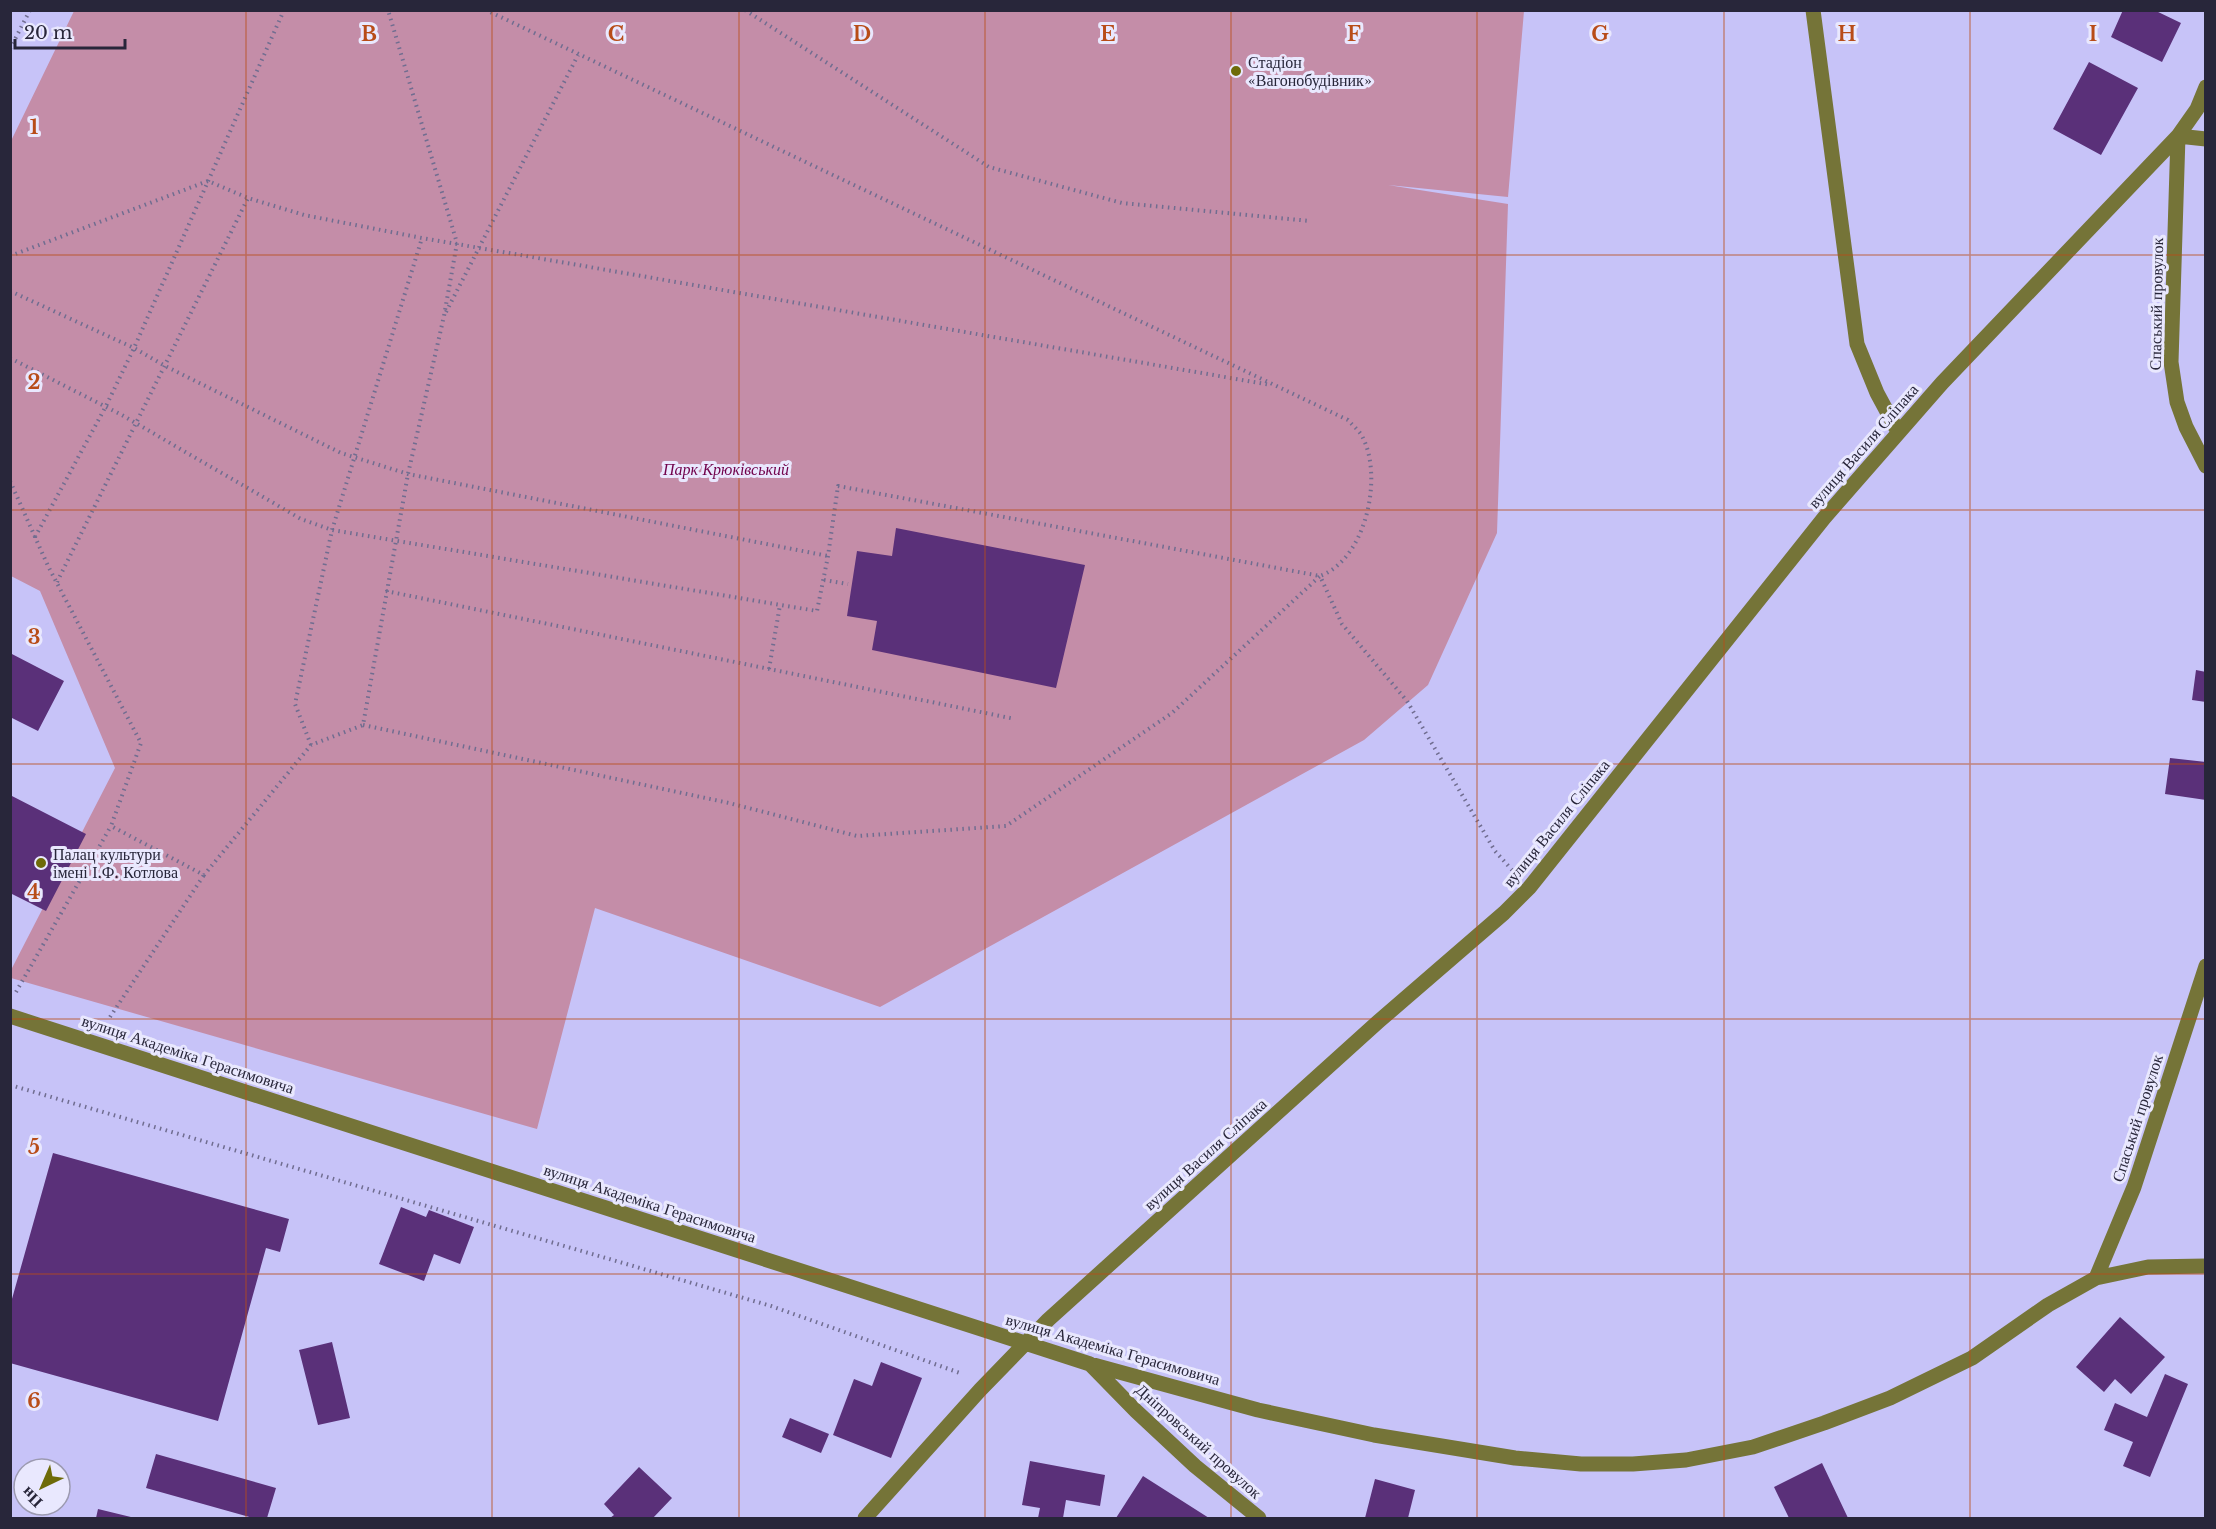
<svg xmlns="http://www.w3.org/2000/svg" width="2216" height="1529" font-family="'Libre Baskerville',serif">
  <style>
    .green { fill: #c48da8 }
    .building { fill: #5a3079 }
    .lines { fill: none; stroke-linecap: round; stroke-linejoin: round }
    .path { stroke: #706d90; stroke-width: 4; stroke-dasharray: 1.5 4.5; stroke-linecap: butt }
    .minor { stroke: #757438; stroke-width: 15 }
    .grid { fill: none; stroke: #b84c18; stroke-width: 1.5; stroke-opacity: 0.55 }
    .poi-dot { fill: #6e6b09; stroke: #e9e8fe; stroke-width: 2 }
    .labels { text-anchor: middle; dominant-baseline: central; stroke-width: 6; stroke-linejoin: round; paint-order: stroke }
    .poi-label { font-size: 16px; fill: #28263a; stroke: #e9e8fe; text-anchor: start }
    .street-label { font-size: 16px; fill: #28263a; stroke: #e9e8fe }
    .park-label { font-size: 16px; font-style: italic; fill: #70004b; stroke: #e9e8fe }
    .grid-label { font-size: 20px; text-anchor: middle; font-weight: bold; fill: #b84c18; stroke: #e9e8fe; stroke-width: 6; stroke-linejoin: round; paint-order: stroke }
  </style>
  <rect width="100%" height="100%" fill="#c7c3f8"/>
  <path class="green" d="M74 11H1524L1508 197 1388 185 1508 204 1497 533 1428 685 1364 740 880 1007 595 908 537 1129 11 978V970L115 768 40 591 11 576 10 143Z"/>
  <path class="building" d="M2123 10H2154L2181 23 2162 62 2111 37Z
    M2089 62 2138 88 2101 155 2053 129Z
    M896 528 1085 565 1056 688 872 650 877 621 847 616 857 551 892 556Z
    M10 653 64 681 38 731 10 717Z
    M2196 670 2206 672V702L2192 700Z
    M2170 758 2206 762V800L2165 794Z
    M10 795 86 834 46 911 10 893Z
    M53 1153 289 1219 280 1252 266 1248 218 1421 10 1363V1306Z
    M401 1207 426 1217 429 1210 474 1227 460 1264 434 1254 424 1281 379 1264Z
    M2120 1317 2165 1357 2131 1394 2115 1379 2104 1392 2076 1367Z
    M332 1342 350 1418 318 1425 299 1350Z
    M881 1362 922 1378 891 1458 833 1435 854 1379 872 1386Z
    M2165 1374 2188 1384 2150 1477 2123 1466 2133 1442 2104 1430 2115 1403 2147 1417Z
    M790 1418 829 1434 821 1453 782 1437Z
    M156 1454 276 1488 267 1518H253L146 1488Z
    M1030 1461 1105 1475 1100 1506 1066 1500 1063 1518H1038L1040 1508 1022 1505Z
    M1822 1463 1848 1518H1789L1774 1487Z
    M639 1467 672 1498 653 1518H610L614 1515 604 1504Z
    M1143 1476 1209 1518H1116Z
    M1375 1479 1415 1490 1408 1518H1365Z
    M98 1509 135 1518H96Z"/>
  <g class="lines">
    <path class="path" d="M745 10 989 167 1122 203 1310 221
      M10 49 30 10
      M10 256 208 181 248 198 304 215 422 238 1271 385
      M10 291 134 348 165 366 341 453 408 474 828 556
      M446 312 578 55
      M10 358 120 414 301 519 332 530 817 611 828 556 838 486 1320 576C1366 559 1383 478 1363 438 1360 431 1353 426 1348 420L486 10
      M10 481 48 566 141 743 111 826 204 875 311 745 363 725 408 474 444 316 457 243 388 10
      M35 537 106 406 134 348 284 10
      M824 580 848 584
      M57 582 248 198
      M386 591 1015 719
      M769 669 780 605
      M363 725 729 803 857 836 1006 826 1172 713 1320 576 1342 624 1407 701 1495 851 1512 870
      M311 745 295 704 332 530 422 238
      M16 992 111 826
      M110 1017 204 875
      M10 1085 771 1306 960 1373"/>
    <path class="minor" d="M1813 10 1857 344 1877 393 1898 432
      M2206 139 2178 136 2171 362 2177 402 2186 427 2206 466
      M10 1016 1090 1364 1258 1410 1374 1435 1515 1458 1581 1464H1633L1686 1460 1753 1447 1824 1423 1890 1398 1972 1358 2048 1305 2096 1278 2148 1267 2206 1266
      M2096 1278 2134 1187 2206 966
      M1090 1364 1136 1411 1195 1466 1259 1518
      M865 1518 980 1390 1048 1320 1379 1021 1504 913 1529 888 1824 518 1942 383 2178 136 2197 109 2206 87"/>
  </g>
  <path class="grid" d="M246 10V1518M492 10V1518M739 10V1518M985 10V1518M1231 10V1518M1477 10V1518M1724 10V1518M1970 10V1518M10 255H2206M10 510H2206M10 764H2206M10 1019H2206M10 1274H2206"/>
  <g class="poi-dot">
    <circle cx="1236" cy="71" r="6"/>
    <circle cx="41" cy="863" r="6"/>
  </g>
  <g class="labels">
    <g class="poi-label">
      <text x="1248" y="62">Стадіон<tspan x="1248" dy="18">«Вагонобудівник»</tspan></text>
      <text x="53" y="854">Палац культури<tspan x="53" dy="18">імені І.Ф. Котлова</tspan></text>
    </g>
    <g class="street-label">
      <text transform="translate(2156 304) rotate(-89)">Спаський провулок</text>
      <text transform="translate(1863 446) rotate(-49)">вулиця Василя Сліпака</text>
      <text transform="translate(1556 823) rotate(-51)">вулиця Василя Сліпака</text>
      <text transform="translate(188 1054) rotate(18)">вулиця Академіка Герасимовича</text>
      <text transform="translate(2137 1118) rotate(-72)">Спаський провулок</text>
      <text transform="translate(1205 1154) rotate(-42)">вулиця Василя Сліпака</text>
      <text transform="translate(650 1203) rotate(18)">вулиця Академіка Герасимовича</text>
      <text transform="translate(1113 1349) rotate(16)">вулиця Академіка Герасимовича</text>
      <text transform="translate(1199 1441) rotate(42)">Дніпровський провулок</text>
    </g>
    <g class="park-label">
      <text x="726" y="469">Парк Крюківський</text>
    </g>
  </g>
  <g class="grid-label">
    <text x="369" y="41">B</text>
    <text x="616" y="41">C</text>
    <text x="862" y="41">D</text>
    <text x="1108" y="41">E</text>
    <text x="1354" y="41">F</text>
    <text x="1600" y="41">G</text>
    <text x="1847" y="41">H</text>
    <text x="2093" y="41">I</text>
    <text x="34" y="134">1</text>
    <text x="34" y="389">2</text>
    <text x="34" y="644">3</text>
    <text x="34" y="899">4</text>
    <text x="34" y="1154">5</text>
    <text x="34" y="1408">6</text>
  </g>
  <rect width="2216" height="1529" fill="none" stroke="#28263a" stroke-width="24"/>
  <g transform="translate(42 1487) rotate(224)"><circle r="28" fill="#e9e8fe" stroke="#9c9ab0" stroke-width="1.5"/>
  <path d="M0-4.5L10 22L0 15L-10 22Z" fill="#6e6b09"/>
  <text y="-9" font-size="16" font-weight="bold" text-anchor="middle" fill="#28263a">Пн</text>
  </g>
  <path d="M15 39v9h110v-9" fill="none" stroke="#28263a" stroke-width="3"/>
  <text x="24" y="39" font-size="18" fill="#28263a" stroke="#e9e8fe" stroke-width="4.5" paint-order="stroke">20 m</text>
</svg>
